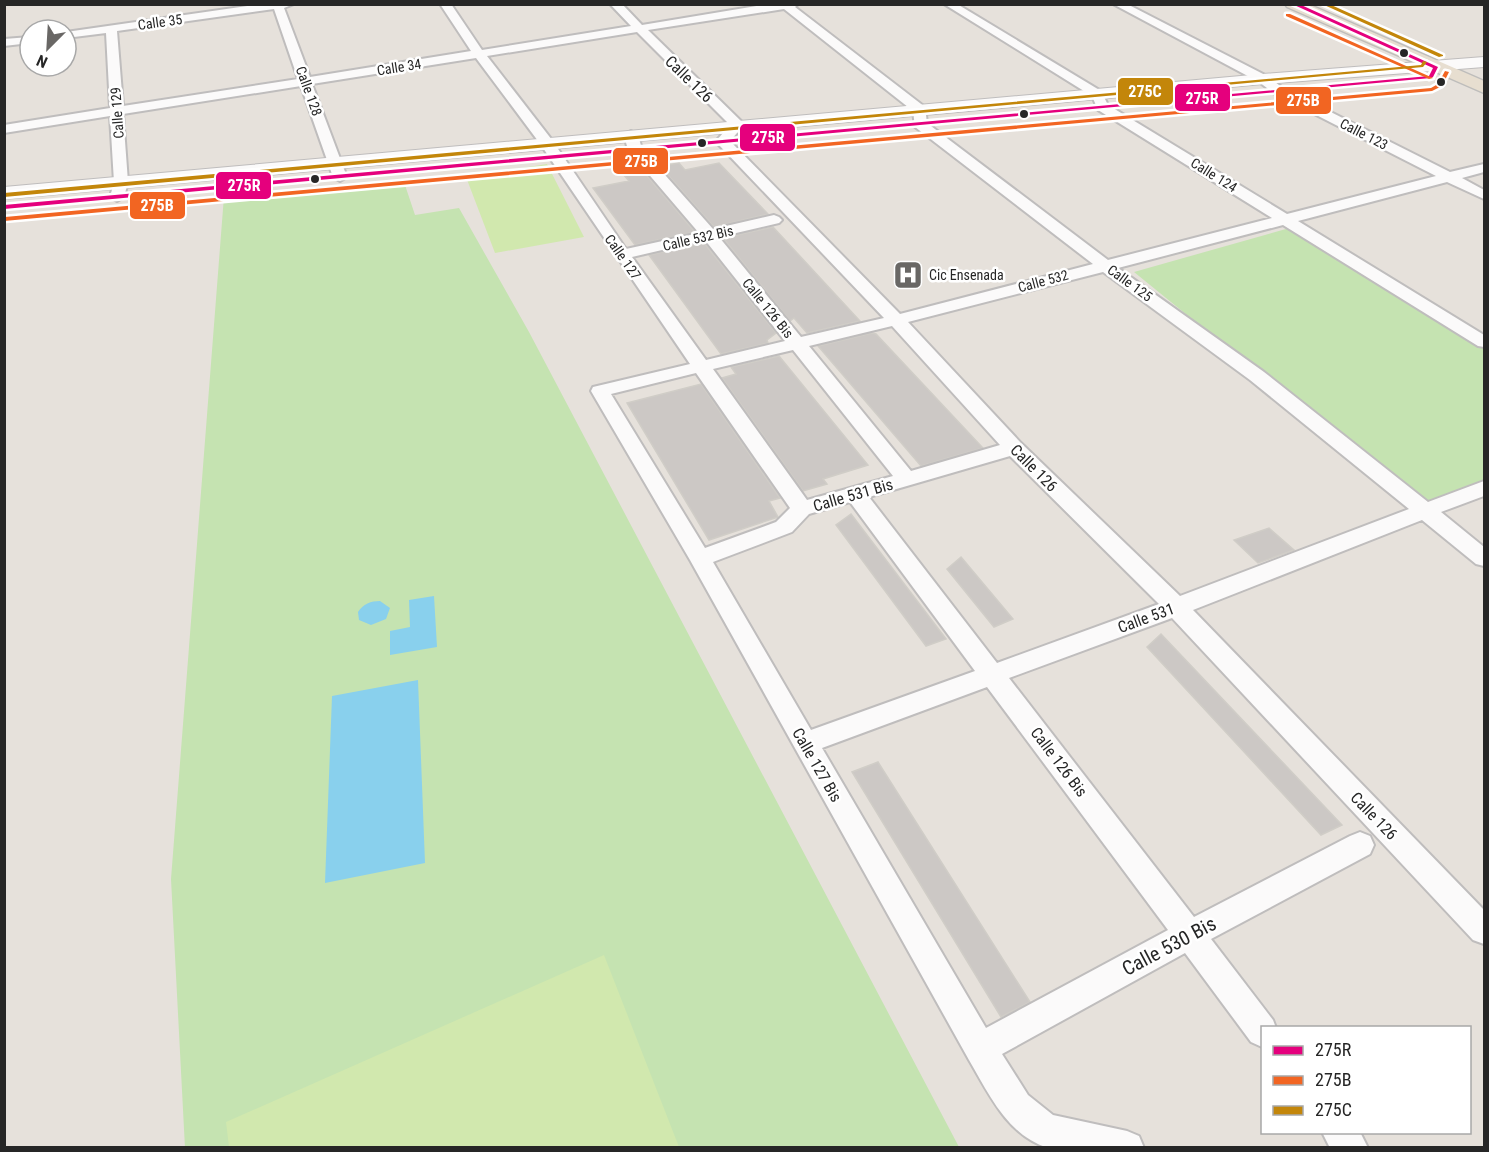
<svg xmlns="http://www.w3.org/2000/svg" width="1489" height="1152" font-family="'Roboto Condensed',sans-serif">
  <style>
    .green { fill: #c5e3b1 }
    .pitch { fill: #d1e8ae }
    .water { fill: #89d0ed }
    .building { fill: #ccc8c5; stroke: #d0cdc7; stroke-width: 1.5 }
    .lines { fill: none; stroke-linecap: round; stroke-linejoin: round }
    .minor-casing { stroke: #bfbdbd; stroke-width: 4 }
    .secondary-casing { stroke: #bfbdbd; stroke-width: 2 }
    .trunk-casing { stroke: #bebdbb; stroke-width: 3 }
    .minor { fill: #fbfafa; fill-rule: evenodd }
    .secondary { fill: #fbfafa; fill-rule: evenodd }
    .trunk { fill: #e7ded0; fill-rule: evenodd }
    .bus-1-casing { stroke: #fff; stroke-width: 5 }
    .bus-2-casing { stroke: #fff; stroke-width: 5 }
    .bus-3-casing { stroke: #fff; stroke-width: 5 }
    .bus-1 { fill: #e5007d; fill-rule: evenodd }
    .bus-2 { fill: #f26522; fill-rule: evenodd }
    .bus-3 { fill: #c3860a; fill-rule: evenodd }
    .bus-dot { fill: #262626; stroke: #fff; stroke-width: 2 }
    .labels { text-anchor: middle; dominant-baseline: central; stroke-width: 5; stroke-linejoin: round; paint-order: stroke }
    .far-street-label { font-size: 14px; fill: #262626; stroke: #fff }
    .far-poi-label { font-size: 14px; fill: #262626; stroke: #fff; text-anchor: start }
    .street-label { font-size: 16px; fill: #262626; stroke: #fff }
    .near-street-label { font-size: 20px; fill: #262626; stroke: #fff }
    .line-badge { stroke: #fff; stroke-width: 2 }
    .badge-label { font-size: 16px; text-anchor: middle; font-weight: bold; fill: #fff }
  </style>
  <rect width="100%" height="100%" fill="#e6e1db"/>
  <path class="green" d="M403 179 415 215 459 208 529 332 959 1147 185 1148 171 879 224 196Z
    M1293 227 1484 346V484L1425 508 1134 272Z"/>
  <path class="pitch" d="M547 164 584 237 495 253 466 177Z
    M604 955 679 1147H229L226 1122Z"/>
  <path class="water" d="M434 596 437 647 390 655V631L410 627 409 600Z
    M380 601 390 608 386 619 371 625 359 620 358 612C363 604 371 601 380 601Z
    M418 680 425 863 325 883 332 696Z"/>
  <path class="building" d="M679 163 685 170 719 163 768 214 714 227 660 166Z
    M642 170 695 232 635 245 593 188 629 181 623 174Z
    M773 227 860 321 807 333 794 318 790 321 723 238Z
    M704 243 776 333 767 340 768 343 721 354 649 255Z
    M872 333 876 334 983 448 921 466 818 346Z
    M779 356 868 465 823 479 827 484 803 491 722 378 736 374 731 367Z
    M701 384 780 498 769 501 778 517 709 540 627 403Z
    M851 514 946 639 926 646 836 525Z
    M1269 528 1294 550 1258 563 1234 540Z
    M961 557 1013 619 994 627 947 569Z
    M1161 634 1342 825 1321 835 1147 647Z
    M878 762 1030 1002 1001 1017 852 772Z"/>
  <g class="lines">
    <g class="minor-casing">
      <path id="minor" d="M262 4H294L284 8 310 77 471 51 440 4H451L482 50 631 26 610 4H622L642 25 769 4H798L795 7 925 107 927 123 1108 260 1272 218 1098 110 1092 96 944 4H957L1101 91 1108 105 1287 214 1436 176 1275 94 1259 82 1113 4H1127L1267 76 1283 88 1450 172 1484 164V172L1462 178 1484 190V199L1447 182 1298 221 1484 335V347L1478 346 1283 225 1118 268 1264 372 1428 502 1484 481V496L1441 512 1484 547V566L1476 564 1422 520 1193 610 1484 910V944L1473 940 1172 618 1009 678 1194 917 1350 836 1360 832 1370 836 1374 845 1370 854 1211 939 1273 1020 1276 1028H1262V1047L1251 1042 1185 953 1002 1054 1028 1095 1053 1115 1127 1131 1139 1136 1144 1148H1048C1007 1135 989 1094 969 1060L690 560 591 391 593 387 690 364 541 145 476 58 312 84 347 177 340 181 333 177 301 86 123 114 128 182 124 197 117 201 110 197 114 182 110 116 4 133V125L110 108 106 33 66 38V32ZM274 9 298 79 123 106 117 31ZM784 9 913 111 915 127 1093 264 900 314 730 141 744 125 742 122 648 30ZM637 32 730 125 716 141 718 144 884 318 801 337 719 237 779 223 782 220 779 217 774 215 713 229 642 149 638 135 631 131 624 135 628 150 699 233 626 249 552 140 487 56ZM705 240 785 341 706 360 632 257ZM1103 272 1250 380 1409 509 1180 596 1021 443 908 322ZM892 326 1000 445 911 471 809 346ZM793 350 893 476 807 500 713 369ZM696 373 790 508 776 522 705 548 611 394ZM1010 456 1159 604 997 663 869 497ZM850 502 975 671 811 730 713 562 792 532 809 514ZM987 687 1168 930 986 1028 822 748Z
        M30 37V43L4 46V39Z
        M1322 1132H1360L1368 1148H1330Z"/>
    </g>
    <g class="secondary-casing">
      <path id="secondary" d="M1484 57V67L1263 84 4 199V187L1263 74Z"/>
    </g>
    <g class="trunk-casing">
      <path id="trunk" d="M1285 4H1308L1484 81V93L1287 7Z"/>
    </g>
    <use href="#minor" class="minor"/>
    <use href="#secondary" class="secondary"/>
    <use href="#trunk" class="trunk"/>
    <g class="bus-1-casing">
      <path id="bus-1" d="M1299 4 1438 67 1433 77 1431 78 4 209V205L1429 76 1433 68 1292 4Z"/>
    </g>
    <g class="bus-2-casing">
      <path id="bus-2" d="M1286 14H1290L1433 78 1429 79 1286 16Z
        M1445 71 1449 72 1442 86 1432 91 4 221 5 217 1431 88 1438 84Z"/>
    </g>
    <g class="bus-3-casing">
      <path id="bus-3" d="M1329 4 1443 55V56L1439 57 1322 4Z
        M1423 61 1427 62 1423 67 4 197V193L1421 65Z"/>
    </g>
    <use href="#bus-1" class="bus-1"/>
    <use href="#bus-2" class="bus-2"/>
    <use href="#bus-3" class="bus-3"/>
  </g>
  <defs>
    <g id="hospital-square" transform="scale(1.5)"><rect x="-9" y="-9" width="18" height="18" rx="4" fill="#696765" stroke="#fff"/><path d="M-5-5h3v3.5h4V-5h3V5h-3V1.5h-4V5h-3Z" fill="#fff"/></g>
  </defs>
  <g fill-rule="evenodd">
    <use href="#hospital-square" x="908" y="275"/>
  </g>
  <g class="bus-dot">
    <circle cx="1404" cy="53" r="5"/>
    <circle cx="1441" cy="82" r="5"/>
    <circle cx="1024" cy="114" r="5"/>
    <circle cx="702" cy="143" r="5"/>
    <circle cx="315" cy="179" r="5"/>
  </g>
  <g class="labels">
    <g class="far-street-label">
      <text transform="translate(160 22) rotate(-8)">Calle 35</text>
      <text transform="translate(399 67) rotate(-9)">Calle 34</text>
      <text transform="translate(309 91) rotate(70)">Calle 128</text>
      <text transform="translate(117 113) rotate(-94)">Calle 129</text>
      <text transform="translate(1364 134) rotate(27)">Calle 123</text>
      <text transform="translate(1214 175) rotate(32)">Calle 124</text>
      <text transform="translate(698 238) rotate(-13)">Calle 532 Bis</text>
      <text transform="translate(623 257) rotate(55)">Calle 127</text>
      <text transform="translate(1043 281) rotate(-15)">Calle 532</text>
      <text transform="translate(1130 283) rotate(36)">Calle 125</text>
      <text transform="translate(768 308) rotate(51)">Calle 126 Bis</text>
    </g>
    <g class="far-poi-label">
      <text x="929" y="275">Cic Ensenada</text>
    </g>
    <g class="street-label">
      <text transform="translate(689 79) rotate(44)">Calle 126</text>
      <text transform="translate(1034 468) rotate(45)">Calle 126</text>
      <text transform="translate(853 495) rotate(-16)">Calle 531 Bis</text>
      <text transform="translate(1146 618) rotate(-20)">Calle 531</text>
      <text transform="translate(1059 762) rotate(53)">Calle 126 Bis</text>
      <text transform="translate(817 765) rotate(60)">Calle 127 Bis</text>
      <text transform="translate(1374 816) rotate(46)">Calle 126</text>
    </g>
    <g class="near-street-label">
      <text transform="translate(1169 946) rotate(-28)">Calle 530 Bis</text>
    </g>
  </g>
  <g class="line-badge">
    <rect x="1117" y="77" width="57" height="29" rx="6" fill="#c3860a"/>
    <rect x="1174" y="83" width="57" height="29" rx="6" fill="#e5007d"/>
    <rect x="1275" y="86" width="57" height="29" rx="6" fill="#f26522"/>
    <rect x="739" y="123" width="57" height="29" rx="6" fill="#e5007d"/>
    <rect x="612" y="147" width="57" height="28" rx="6" fill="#f26522"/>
    <rect x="215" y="171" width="57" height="29" rx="6" fill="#e5007d"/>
    <rect x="129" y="191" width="57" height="29" rx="6" fill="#f26522"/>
  </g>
  <g class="badge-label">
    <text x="1145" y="97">275C</text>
    <text x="1202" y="104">275R</text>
    <text x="1303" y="106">275B</text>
    <text x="768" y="143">275R</text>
    <text x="641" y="167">275B</text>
    <text x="244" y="191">275R</text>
    <text x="157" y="211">275B</text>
  </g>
  <rect width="1489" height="1152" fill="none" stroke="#262626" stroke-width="12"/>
  <rect x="1261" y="1026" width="210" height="108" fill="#ffffff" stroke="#a8a8a8" stroke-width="1.5"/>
  <rect x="1273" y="1046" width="30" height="9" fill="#e5007d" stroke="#a8a8a8" stroke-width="1.5"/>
  <text x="1315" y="1056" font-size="18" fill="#262626">275R</text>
  <rect x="1273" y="1076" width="30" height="9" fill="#f26522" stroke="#a8a8a8" stroke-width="1.5"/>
  <text x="1315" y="1086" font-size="18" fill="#262626">275B</text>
  <rect x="1273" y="1106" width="30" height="9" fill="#c3860a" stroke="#a8a8a8" stroke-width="1.5"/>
  <text x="1315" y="1116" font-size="18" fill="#262626">275C</text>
  <g transform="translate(48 48) rotate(204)"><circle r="28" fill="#ffffff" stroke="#a8a8a8" stroke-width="1.5"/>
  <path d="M0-4.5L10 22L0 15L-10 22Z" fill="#696765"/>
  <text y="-9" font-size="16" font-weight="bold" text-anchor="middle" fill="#262626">N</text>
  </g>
</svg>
